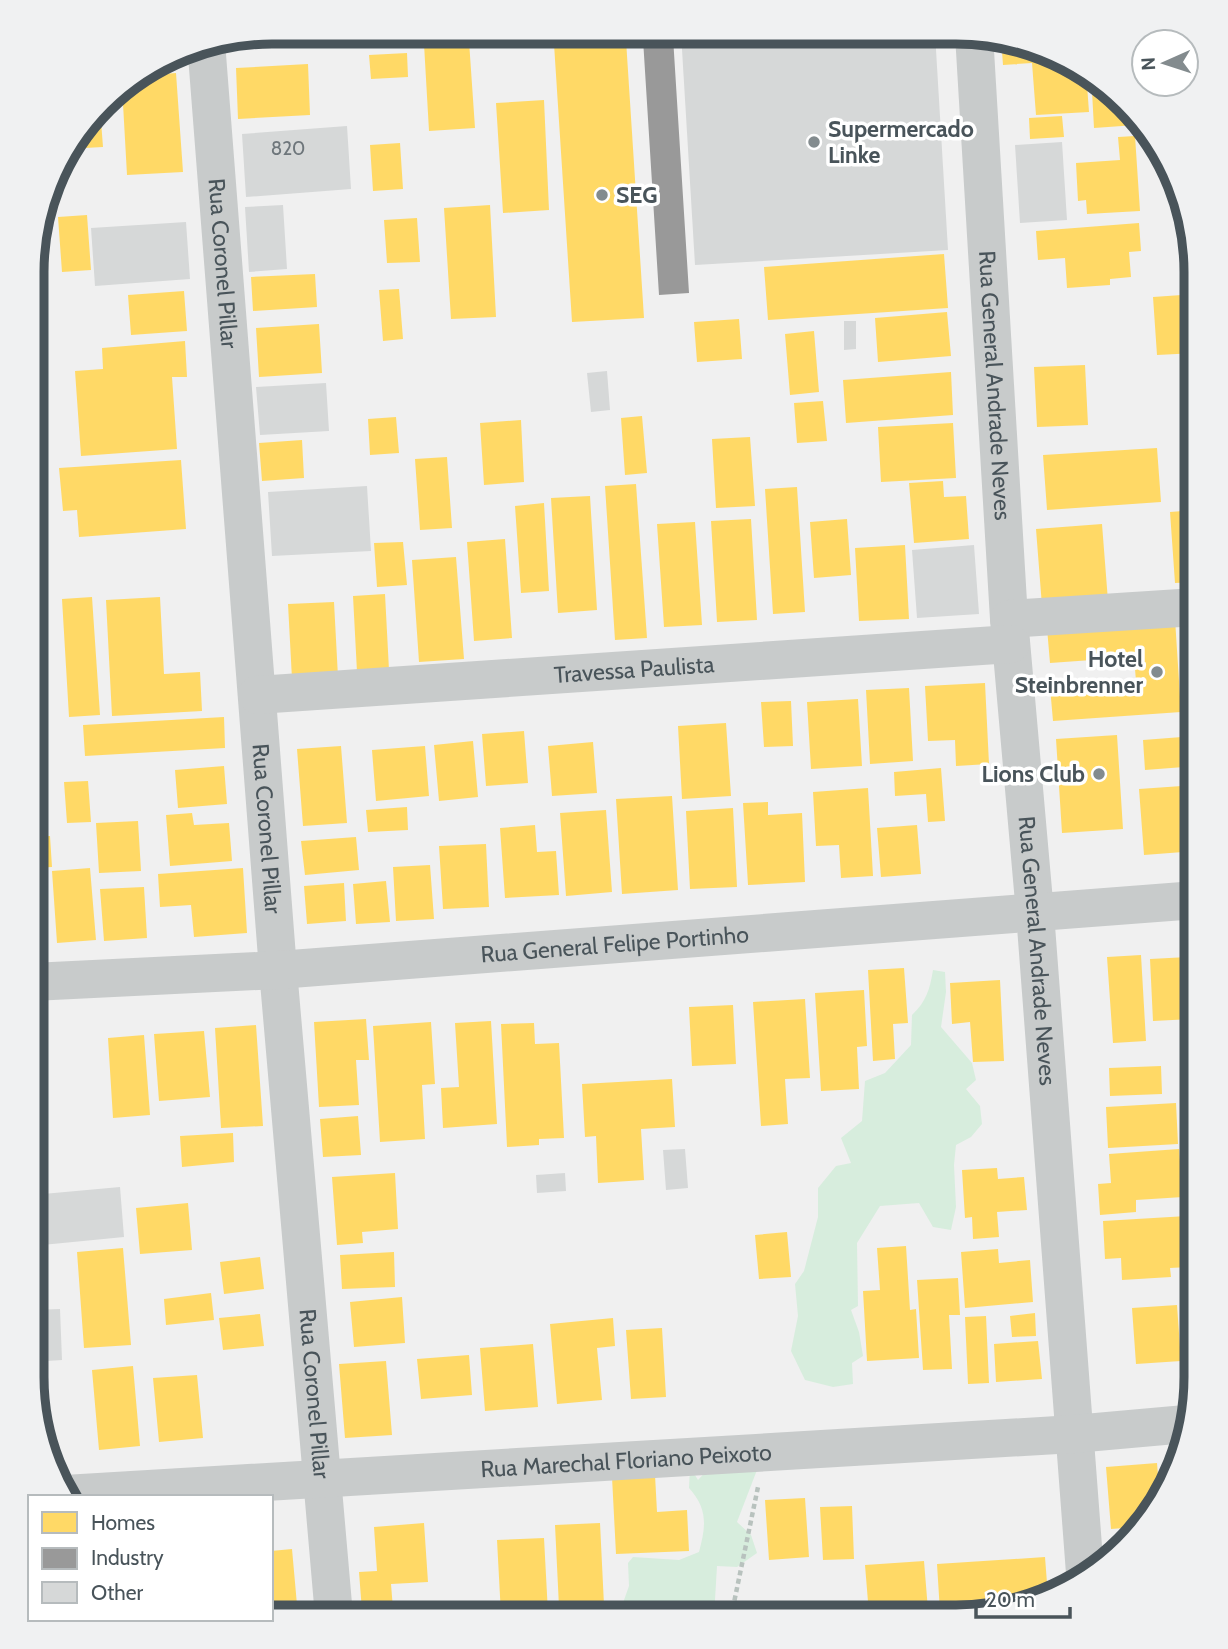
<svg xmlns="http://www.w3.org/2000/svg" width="1228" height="1649" font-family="Cabin,sans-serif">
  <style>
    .green { fill: #d7eddd }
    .homes { fill: #ffd966 }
    .industry { fill: #999 }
    .building { fill: #d6d8d8 }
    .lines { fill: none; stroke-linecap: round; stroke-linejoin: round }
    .path { stroke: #b8c2be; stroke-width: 4.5; stroke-dasharray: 5 3.5; stroke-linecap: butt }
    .minor { stroke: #c8cbcb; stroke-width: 38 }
    .poi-dot { fill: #838b8e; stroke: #fff; stroke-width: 2.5 }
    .labels { text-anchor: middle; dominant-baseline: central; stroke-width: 7; stroke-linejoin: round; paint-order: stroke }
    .number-label { font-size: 19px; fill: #6e767b }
    .poi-label { font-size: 23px; font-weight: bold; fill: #49545a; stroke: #fff; text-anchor: start }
    .street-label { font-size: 23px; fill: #49545a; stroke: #fff }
    .rim { fill: none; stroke: #49545a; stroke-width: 9 }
  </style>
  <rect width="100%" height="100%" fill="#f0f0f0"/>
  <path class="green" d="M933 970 945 972 946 992 941 1027 972 1063 976 1080 966 1089 980 1106 982 1124 971 1137 956 1145 954 1165 956 1207 951 1230 933 1227 919 1203 880 1206 857 1243 858 1306 851 1310 859 1332 863 1356 852 1363 853 1384 833 1387 805 1380 791 1351 798 1316 795 1284 804 1271 818 1217V1188L836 1166 851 1163 841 1138 862 1121 865 1081 885 1073 911 1045 912 1015C926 1002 930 989 933 970Z
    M715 1462 757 1470 737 1522 751 1535 757 1553 737 1567 717 1566 714 1617H618L629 1586 628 1563 633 1557 679 1560 699 1552C706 1526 708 1509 689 1488L690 1467 698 1480Z"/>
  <path class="homes" d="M1001 38 1086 71 1089 112 1036 115 1032 63 1003 65Z
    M626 40 644 318 572 322 554 44Z
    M469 41 475 128 429 131 424 44Z
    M407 53 408 77 371 79 369 55Z
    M308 64 310 115 238 119 236 68Z
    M176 73 183 172 127 175 122 86 140 76Z
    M1091 73 1112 97 1136 125 1094 128Z
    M544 100 549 210 503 213 496 103Z
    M100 108 103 147 66 149Z
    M1062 116 1064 137 1030 139 1029 118Z
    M1145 135 1161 153 1146 154Z
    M1135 136 1140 211 1087 214 1086 200 1078 201 1076 163 1120 160 1118 137Z
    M400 143 403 189 373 191 370 145Z
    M51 191 52 214 42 215 50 191Z
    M490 205 496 317 451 319 444 208Z
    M87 215 91 270 62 272 58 217Z
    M417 218 420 262 387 263 384 220Z
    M1139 223 1141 251 1129 252 1131 277 1110 279V285L1067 288 1065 258 1038 260 1036 231Z
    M944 254 948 308 768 320 764 267Z
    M315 274 317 307 253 311 251 277Z
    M399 289 403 339 383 341 379 290Z
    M184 291 187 331 131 335 128 295Z
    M1196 294V353L1157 355 1153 297Z
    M947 312 951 356 878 362 875 318Z
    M739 319 742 359 697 362 694 322Z
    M319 324 322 373 259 377 256 328Z
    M814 331 819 392 790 395 785 334Z
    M185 341 187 377H172L177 449 81 456 75 371 103 369 102 348Z
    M1085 365 1088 425 1037 427 1034 367Z
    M951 372 953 415 846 423 843 380Z
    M823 401 827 441 797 443 794 403Z
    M642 416 647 473 625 475 621 418Z
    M396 417 399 453 370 455 368 419Z
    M521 420 524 482 484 485 480 423Z
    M953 423 956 478 881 482 878 427Z
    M750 437 755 506 716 508 712 439Z
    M302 440 304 478 262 481 259 443Z
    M1157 448 1161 502 1047 510 1043 455Z
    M447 457 452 528 420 530 415 459Z
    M181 460 186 529 79 537 77 510 63 511 59 468Z
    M943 481 944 497 966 496 969 539 914 543 909 483Z
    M636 484 647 638 615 640 605 486Z
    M797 487 805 612 773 614 765 489Z
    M590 496 597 610 558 613 551 498Z
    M544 503 549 591 521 593 515 506Z
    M1196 510V582L1175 583 1170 512Z
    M751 519 757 620 717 622 711 521Z
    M847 519 851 575 814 578 810 522Z
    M695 522 702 625 664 627 657 524Z
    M1102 524 1108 601 1042 606 1036 529Z
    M505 539 512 638 474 641 467 542Z
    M403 542 407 585 377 587 374 543Z
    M905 545 909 619 859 621 855 548Z
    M456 557 464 659 419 662 412 560Z
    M385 594 389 670 357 672 353 596Z
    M92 597 100 715 69 717 62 599Z
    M160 597 164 674 200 672 202 711 112 716 106 600Z
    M334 602 338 677 292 679 288 604Z
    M1190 618H1196V666L1194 667Z
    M1175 619 1181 712 1053 721 1050 687 1136 681 1134 657 1050 663 1047 628Z
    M985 683 989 764 956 766 955 740 928 741 925 686Z
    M909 688 913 761 870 764 866 690Z
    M858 699 862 766 811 769 807 702Z
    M791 701 793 746 764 747 761 702Z
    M224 717 225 748 85 756 83 725Z
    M726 723 731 796 682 799 678 726Z
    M524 731 528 783 486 786 482 734Z
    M1117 735 1123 829 1062 833 1056 739Z
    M1182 737 1184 767 1145 770 1143 740Z
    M473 741 478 797 439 801 434 745Z
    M593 742 597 793 552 796 548 746Z
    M341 746 347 823 303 826 297 749Z
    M425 746 429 796 376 801 372 750Z
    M224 766 227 804 178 808 175 770Z
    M941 768 945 821 928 822 926 794 895 796 894 772Z
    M88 781 91 822 67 823 64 782Z
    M1196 785V851L1144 855 1139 789Z
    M868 788 873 876 841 878 839 845 816 846 813 792Z
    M672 796 678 890 622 894 616 799Z
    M768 802V815L802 813 805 882 748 885 743 803Z
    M407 807 408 830 368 832 366 810Z
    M733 808 737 887 690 889 686 811Z
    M606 810 612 892 566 896 560 813Z
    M192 813 194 825 229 823 232 861 170 866 166 815Z
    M138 821 141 871 99 873 96 823Z
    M535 825 537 852 556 851 559 895 505 898 500 828Z
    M917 825 921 874 881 877 877 828Z
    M50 836 52 867 32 868 33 837Z
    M356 837 359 870 305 875 301 841Z
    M486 844 489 907 443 909 439 846Z
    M430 865 434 919 396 921 393 867Z
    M90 868 96 940 57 943 52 871Z
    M243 868 247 933 194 937 191 905 160 907 158 874Z
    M386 881 390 922 356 924 353 884Z
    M344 883 346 921 307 924 304 886Z
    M144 887 147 938 104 941 100 889Z
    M1141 955 1146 1041 1113 1043 1107 957Z
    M1188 957 1192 1019 1153 1021 1150 959Z
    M904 968 908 1023 893 1024 895 1059 873 1061 868 970Z
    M1000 980 1004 1061 973 1062 970 1022 952 1024 950 983Z
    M864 990 867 1046 857 1047 859 1089 821 1091 815 993Z
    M805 999 810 1078 785 1079 788 1124 761 1126 753 1002Z
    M733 1005 736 1064 692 1066 689 1007Z
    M366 1019 369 1060H356L359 1105 319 1107 314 1022Z
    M491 1021 497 1124 443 1128 441 1088 459 1087 455 1023Z
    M431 1022 435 1084 422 1085 425 1139 380 1142 373 1026Z
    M534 1023 535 1044 559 1043 564 1138 539 1139V1145L507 1147 501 1024Z
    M256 1025 263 1126 221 1128 215 1028Z
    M204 1031 210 1097 159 1101 154 1034Z
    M144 1035 150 1115 113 1118 108 1038Z
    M1161 1066 1162 1094 1110 1096 1109 1068Z
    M672 1079 675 1127 641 1129 644 1180 598 1183 596 1136 585 1137 582 1084Z
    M1176 1103 1178 1144 1108 1148 1106 1107Z
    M358 1116 361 1155 323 1157 320 1119Z
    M233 1133 234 1162 182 1167 180 1136Z
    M1179 1149 1183 1197 1136 1200V1212L1100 1215 1098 1184 1111 1183 1109 1154Z
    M997 1168 998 1179 1024 1177 1027 1210 997 1212 999 1237 973 1239 972 1217 965 1218 962 1170Z
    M395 1173 398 1229 362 1232 363 1243 337 1245 332 1177Z
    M188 1203 192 1250 140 1254 136 1208Z
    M1187 1216 1189 1267 1170 1268 1171 1277 1122 1280 1121 1258 1105 1259 1103 1221Z
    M787 1232 791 1277 759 1279 755 1235Z
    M906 1246 910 1310 916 1309 919 1358 867 1361 863 1291 880 1290 877 1248Z
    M123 1248 131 1345 84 1348 77 1252Z
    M998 1249 999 1263 1030 1260 1033 1302 965 1308 961 1252Z
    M394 1252 395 1287 342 1289 340 1255Z
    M260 1257 264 1289 224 1294 220 1262Z
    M958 1278 960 1315H949L952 1369 923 1370 917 1280Z
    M211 1293 214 1320 166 1325 164 1299Z
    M402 1297 405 1343 354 1347 350 1302Z
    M1177 1305 1181 1361 1136 1364 1132 1308Z
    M1035 1313 1036 1336 1012 1337 1010 1316Z
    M260 1314 264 1346 223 1350 219 1318Z
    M986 1316 989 1383 968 1384 965 1317Z
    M613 1318 615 1346 597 1348 602 1400 557 1404 550 1324Z
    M662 1328 666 1397 631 1399 626 1330Z
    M1038 1341 1042 1379 996 1382 994 1344Z
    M533 1344 538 1407 485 1411 480 1348Z
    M469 1355 472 1395 421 1399 417 1359Z
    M386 1361 392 1435 345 1438 339 1364Z
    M133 1366 140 1446 99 1450 92 1370Z
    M197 1375 203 1438 159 1442 153 1378Z
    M1157 1463 1160 1499 1156 1511 1137 1527 1111 1529 1106 1467Z
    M655 1475 657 1512 687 1510 689 1551 616 1554 612 1477Z
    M805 1498 809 1557 769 1560 765 1500Z
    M852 1506 854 1559 823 1560 820 1507Z
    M424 1523 428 1582 391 1584 393 1609 362 1611 359 1572 377 1571 374 1527Z
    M600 1523 604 1605 559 1607 555 1525Z
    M544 1538 548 1613 501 1615 497 1540Z
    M292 1549 298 1616H271V1551Z
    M1045 1557 1048 1596 999 1608 940 1612 937 1564Z
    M924 1561 928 1610 869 1614 865 1565Z
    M758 1606 793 1608 792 1617H758Z"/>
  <path class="industry" d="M673 37 689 293 659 295 643 39Z"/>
  <path class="building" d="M681 33H935L948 250 695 265Z
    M347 126 351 189 246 197 242 134Z
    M1062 142 1067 220 1020 223 1015 145Z
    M283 205 287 269 249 272 245 207Z
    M186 222 190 279 95 286 91 228Z
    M844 321H856V349L844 350Z
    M607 371 610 410 591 412 587 373Z
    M326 383 329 431 260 435 256 387Z
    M367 486 371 551 272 556 268 492Z
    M974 545 979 614 917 618 912 550Z
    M685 1149 688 1188 666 1190 663 1150Z
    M565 1173 566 1191 537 1193 536 1175Z
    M120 1187 124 1237 32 1246V1195Z
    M60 1309 62 1360 32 1362V1310Z"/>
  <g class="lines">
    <path class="path" d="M731 1617 758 1487"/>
    <g class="minor">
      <path id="s1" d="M974 34 1009 619 1035 913 1085 1573"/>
      <path id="s2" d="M206 42 278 970 334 1616"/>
      <path d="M1009 619 1196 607"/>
      <path id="s3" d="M257 695 1011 644"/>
      <path id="s4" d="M32 982 278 970 1196 900"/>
      <path id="s5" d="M65 1494 1074 1434 1186 1424"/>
    </g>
  </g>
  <g class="poi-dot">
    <circle cx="814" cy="142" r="7"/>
    <circle cx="602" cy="195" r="7"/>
    <circle cx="1157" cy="672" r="7"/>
    <circle cx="1099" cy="774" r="7"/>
  </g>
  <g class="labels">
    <g class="number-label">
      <text x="288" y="148">820</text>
    </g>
    <g class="poi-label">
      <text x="828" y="129">Supermercado<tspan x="828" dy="26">Linke</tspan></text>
      <text x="616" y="195">SEG</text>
      <text x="1143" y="659" text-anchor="end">Hotel<tspan x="1143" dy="26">Steinbrenner</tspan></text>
      <text x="1085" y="774" text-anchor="end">Lions Club</text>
    </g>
    <g class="street-label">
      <text stroke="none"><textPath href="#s2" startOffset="222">Rua Coronel Pillar</textPath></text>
      <text stroke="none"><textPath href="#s1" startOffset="352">Rua General Andrade Neves</textPath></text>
      <text stroke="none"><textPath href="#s3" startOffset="378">Travessa Paulista</textPath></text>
      <text stroke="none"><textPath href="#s2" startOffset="789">Rua Coronel Pillar</textPath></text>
      <text stroke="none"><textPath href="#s4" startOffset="584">Rua General Felipe Portinho</textPath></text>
      <text stroke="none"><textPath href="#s1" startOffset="919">Rua General Andrade Neves</textPath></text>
      <text stroke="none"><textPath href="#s2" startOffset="1356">Rua Coronel Pillar</textPath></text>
      <text stroke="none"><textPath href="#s5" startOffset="562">Rua Marechal Floriano Peixoto</textPath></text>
    </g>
  </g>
  <path d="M0 0H1228V1649H0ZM272 44H956A228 228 0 0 1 1184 272V1377A228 228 0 0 1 956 1605H272A228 228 0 0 1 44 1377V272A228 228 0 0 1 272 44Z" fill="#f0f1f2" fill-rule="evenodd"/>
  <path class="rim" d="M272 44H956A228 228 0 0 1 1184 272V1377A228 228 0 0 1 956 1605H272A228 228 0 0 1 44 1377V272A228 228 0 0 1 272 44Z"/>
  <rect x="28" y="1495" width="245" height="126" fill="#ffffff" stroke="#b6bbbd" stroke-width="2"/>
  <rect x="42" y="1512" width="35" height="21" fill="#ffd966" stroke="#b6bbbd" stroke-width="2"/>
  <text x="91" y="1530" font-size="21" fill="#49545a">Homes</text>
  <rect x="42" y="1548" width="35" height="21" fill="#999999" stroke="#b6bbbd" stroke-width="2"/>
  <text x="91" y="1565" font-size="21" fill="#49545a">Industry</text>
  <rect x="42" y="1582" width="35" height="21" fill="#d6d8d8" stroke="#b6bbbd" stroke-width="2"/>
  <text x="91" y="1600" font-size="21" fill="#49545a">Other</text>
  <g transform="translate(1165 63) rotate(267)"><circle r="33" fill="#ffffff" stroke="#b6bbbd" stroke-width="2"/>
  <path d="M0-5L12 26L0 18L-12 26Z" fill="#838b8e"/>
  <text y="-10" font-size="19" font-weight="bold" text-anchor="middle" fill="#49545a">N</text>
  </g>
  <path d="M976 1607v10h94v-10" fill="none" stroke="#49545a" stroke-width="3.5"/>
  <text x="986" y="1607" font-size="21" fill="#49545a" stroke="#ffffff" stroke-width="5" paint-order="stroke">20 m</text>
</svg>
